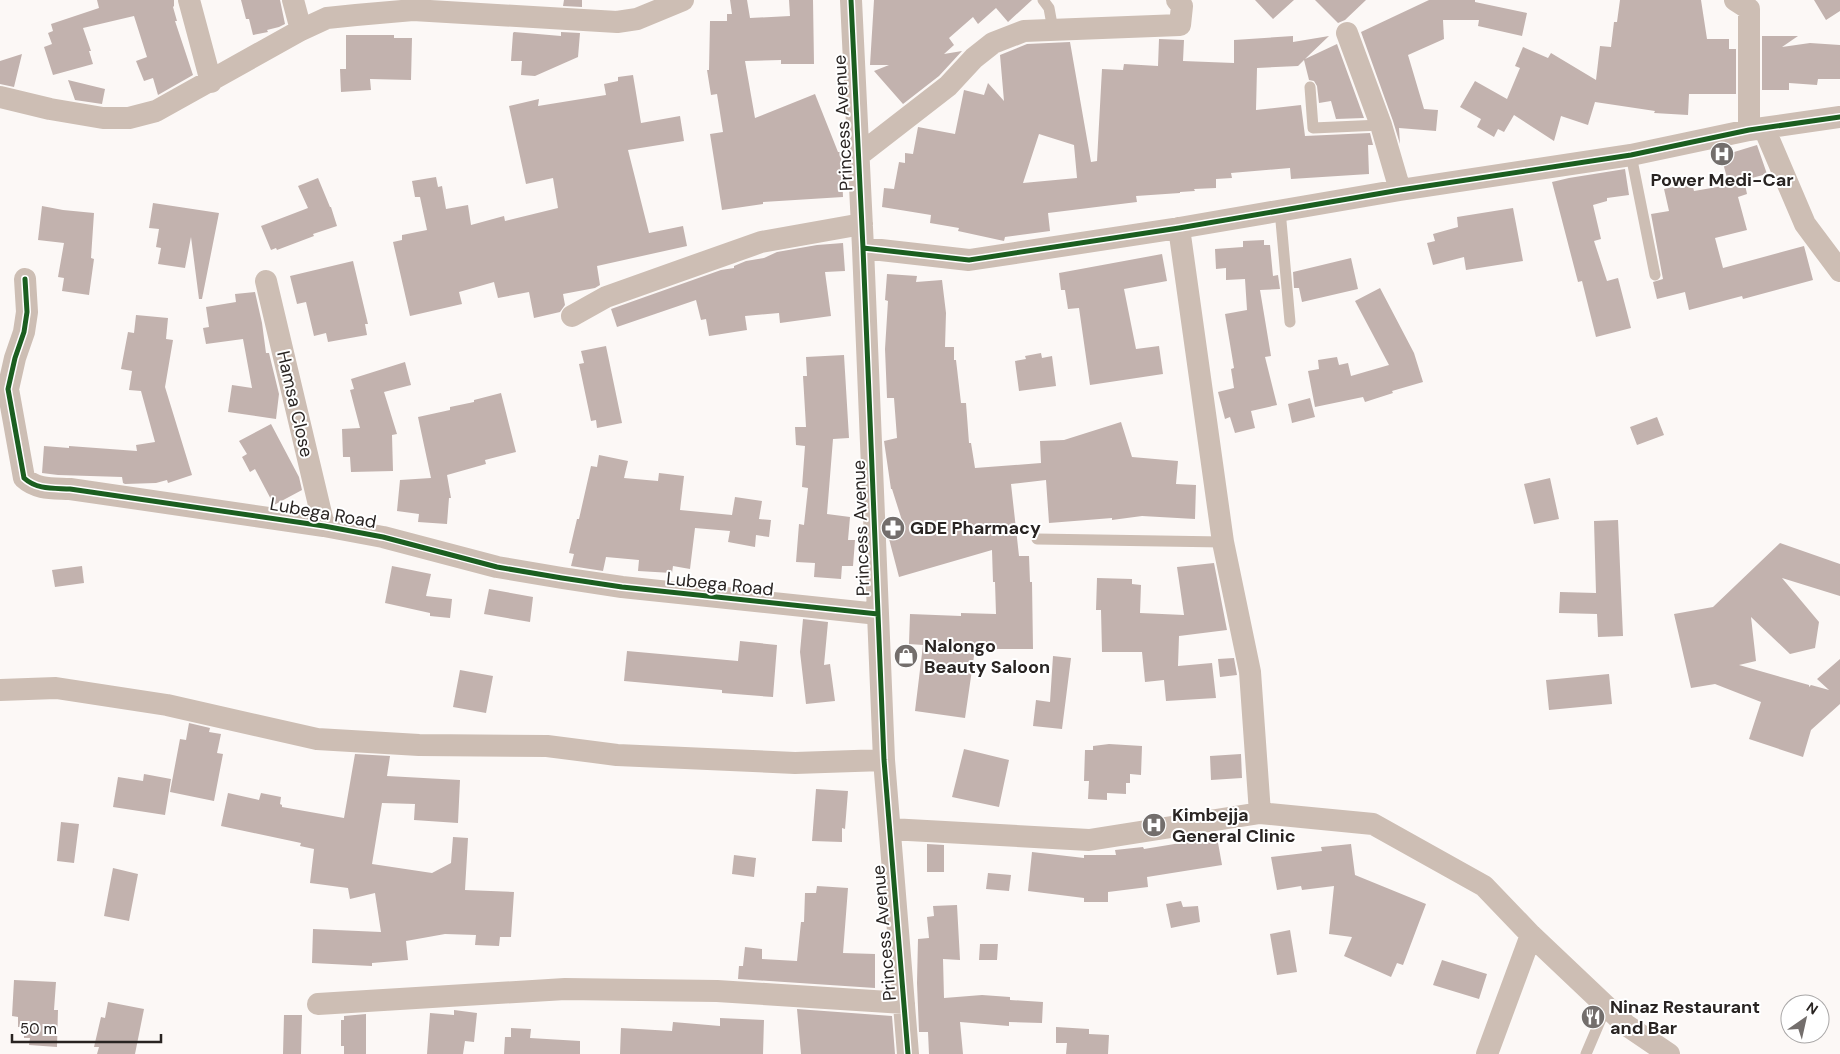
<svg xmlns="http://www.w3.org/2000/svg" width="1840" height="1054" font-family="'DM Sans',sans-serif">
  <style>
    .building { fill: #c2b2ae; fill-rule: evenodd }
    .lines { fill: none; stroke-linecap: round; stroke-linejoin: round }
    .service { stroke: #cdbeb4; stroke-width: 11 }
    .minor { stroke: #cdbeb4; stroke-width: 22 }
    .cycleway-casing { stroke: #fff; stroke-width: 8 }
    .cycleway { stroke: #1b5e20; stroke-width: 5 }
    .labels { text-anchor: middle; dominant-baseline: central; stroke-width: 4; stroke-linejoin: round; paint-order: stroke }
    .street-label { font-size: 18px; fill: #292422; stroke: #fff }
    .poi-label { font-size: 18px; font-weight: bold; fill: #292422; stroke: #fff; text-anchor: start }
  </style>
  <rect width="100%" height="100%" fill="#fcf8f6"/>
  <path class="building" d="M97 0H174V6L173 7 177 21H175L193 75 158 95 153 78 144 81 136 61 147 57 134 16 83 28 91 51H89L93 64 53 75 44 47 52 44 48 33 53 31 51 24 99 8Z
    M241 0H280L285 24 279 27 267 30 268 32 253 35 249 19H246Z
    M564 0H582V7L563 6Z
    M730 0H747L750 18 790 16 789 0H813L814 64H781V60L745 61 755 118 815 94 838 152H841L843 197 763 202V204L722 210 710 134 723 132 717 94 711 95 707 70H709L710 21H727V14H732Z
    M874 0H1032L1008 22 996 8 978 24 973 17 949 38 954 45 944 54 962 51 939 76 903 104 874 71 889 65H870Z
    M1255 0H1294L1273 19Z
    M1315 0H1366L1345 20 1338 23Z
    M1429 0H1475V2L1527 13 1522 36 1478 26 1479 20H1443L1444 39 1408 55 1424 109 1438 110 1436 131 1399 128 1400 144 1393 121 1361 32Z
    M1620 0H1701L1707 39H1729V49H1736V94H1689L1688 115 1654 113 1655 111 1595 102 1588 125 1561 116 1554 141 1514 115 1504 132 1498 129 1494 137 1477 127 1481 119 1460 107 1475 81 1507 99 1520 68 1515 66 1523 47 1548 58 1551 53 1596 80 1600 46 1611 47 1614 22H1617Z
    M1814 0H1840V11L1826 20Z
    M514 32 561 36V32L580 33 578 57 535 76 521 75 522 61H511L513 33Z
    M346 35H394V38H412L411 80 370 79 371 90 341 92 340 69H346Z
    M1293 36V42L1329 36 1305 59 1337 44 1364 118 1336 119 1331 101 1319 103 1317 86 1314 81 1309 80 1304 60 1298 66 1257 68 1256 110 1301 105 1305 136 1370 133 1373 145H1368L1369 174 1291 179 1290 168 1231 173 1232 178 1216 179V188L1194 189 1195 191 1180 192V193L1136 196 1137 202 1048 213 1050 231 1005 237 1004 241 958 231 959 228 930 223 931 215 882 207 884 188 894 189 899 162 905 163V153L913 154 918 127 955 134 964 90 984 95 988 83 1004 101 1000 55 1027 44 1070 42 1091 162 1097 161 1102 69 1123 70 1124 64 1158 66 1159 39 1184 40 1183 61 1234 63V40ZM1039 134 1074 145 1077 178 1023 183Z
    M1762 36H1798L1782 47 1810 43 1840 45V79H1818L1817 85 1789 83V90H1762Z
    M22 54 14 87 0 84V61Z
    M633 75 641 123 680 116 684 141 628 150 649 233 683 226 687 246 597 266 600 285 595 288 563 294 565 305 560 312 534 318 529 292 498 298 494 282 459 292 462 304 410 316 393 242 402 240V235L427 230 420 197H415L412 181 436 177 438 187 442 186 446 209 468 205 471 225 504 216 505 221 558 208 553 178 526 184 509 106 539 99 538 106 606 95 604 84 618 81V77Z
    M68 80 105 89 102 104 75 100Z
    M1757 145 1767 174 1744 180 1747 194 1738 197 1747 230 1715 238 1723 268 1804 246 1813 280 1743 299 1742 296 1689 310 1685 292 1657 299 1653 282 1663 279 1662 274 1651 214 1669 211 1664 189 1692 183 1694 191 1729 185 1721 156Z
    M1625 169 1629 195 1607 198V201L1593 205 1601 239 1594 241 1607 281 1618 278 1631 328 1596 337 1582 281 1578 282 1552 182 1569 178Z
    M318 178 330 207H331L337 226 313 234 314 236 277 250 276 248 271 250 261 226 308 208 298 186Z
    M153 203 219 213 202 299H199L191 237 185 268 158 264 161 248 156 247 159 229 149 228Z
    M42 206 63 210 94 213 91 258 94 259 89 295 62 291 64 278 58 277 64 243 38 240Z
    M1513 208 1523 261 1466 270 1464 257 1433 265 1427 243 1435 241 1433 234 1458 227 1457 217Z
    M1264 240V245H1270L1273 276 1278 275 1280 289 1260 290 1271 356 1265 357 1277 405 1251 411 1255 428 1235 433 1230 417 1225 419 1218 392 1234 388 1231 369 1234 368 1225 314 1247 310 1245 279 1226 280V268L1216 269 1215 249 1243 247V241Z
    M843 243 845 271 825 272 831 316 780 323 779 313 745 316 747 330 709 336 706 319 701 320 696 300 617 327 611 309 721 270 734 268V266L746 261 764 258 777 252 817 245Z
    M1162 254 1167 281 1124 289 1136 349 1159 346 1163 374 1090 385 1079 308 1068 309 1065 290H1061L1059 273Z
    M1351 258 1358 289 1302 302 1299 288H1294L1293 272Z
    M353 261 368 324H365L367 335 328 342 326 333 314 336 306 302 297 304 290 276Z
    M887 274 917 276 916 282 942 280 946 313 945 347H954V360H956L961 403H966L969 443H971L975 468 1041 463 1040 441 1064 440 1121 422 1132 457 1178 461 1176 484 1196 485 1195 519 1142 516 1112 520V518L1049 523 1046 480 1011 484 1019 556H1029L1030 582H1032L1033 649H975L965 718 915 711 923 645 909 644 910 614 961 616V613L996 614 995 582H993L992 550 899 577 888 535 905 530 892 489H891L884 441 897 438 894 398H887L885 349 888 301 885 300Z
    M1380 288 1414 353 1423 382 1392 391 1393 393 1365 402 1363 397 1315 407 1308 371 1319 369 1318 360 1337 357 1339 365 1348 363 1351 376 1389 365 1355 301Z
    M255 292 262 323 266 353H269L279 394 276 419 228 412 232 385 252 388 243 339 206 344 203 328 209 327 206 307 236 302 235 294Z
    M136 315 168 318 166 339 173 340 165 387 192 475 168 483 167 480 156 483 125 484 123 483 122 477 58 475 42 473 44 446 69 448V446L137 451 136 445 155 442 141 391 129 390 132 371 121 369 128 332 134 333Z
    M606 346 622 423 597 428 596 420 591 421 579 364 584 363 581 351Z
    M1041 353 1042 358 1052 356 1056 386 1019 391 1015 361 1026 359 1025 356Z
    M844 355 849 438 833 439 827 514 850 517 848 540H855L853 566H842L841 579 814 577 815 563 796 562 799 524 804 525 808 488 802 487 805 446 796 445 795 427H806L803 376H807L806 357Z
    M405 362 411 385 384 392 397 434 392 435 393 471 351 472 350 457H343L342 429 360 428 350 390 354 389 351 379Z
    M501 393 516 452 485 460 486 464 447 475 451 498H449L447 524 418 522 419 514 397 511 400 480 431 478 418 417 450 410V407L474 402V400Z
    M1310 398 1315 417 1292 423 1288 404Z
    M1657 417 1664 435 1637 445 1630 427Z
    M271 424 299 477 302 490 274 505 255 469 250 472 242 457 247 454 239 441Z
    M599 455 628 461 624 478 658 481 659 473 684 476 680 510 732 515 735 497 762 501 759 519 771 520 769 537 756 535 755 547 728 542 730 531 695 528 690 569 673 566 672 573 638 571 639 560 606 557 603 571 571 566 574 554 569 553 577 519H579L591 466 597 467Z
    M1550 478 1559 519 1534 524 1524 484Z
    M1618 520 1623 636 1598 637 1597 614 1559 613 1560 592 1596 593 1594 521Z
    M1780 543 1840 564V596L1782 578 1819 622 1815 648 1790 654 1751 617 1756 661 1739 665 1809 685V687L1811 685 1829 690 1817 679 1840 659V704L1811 730 1803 757 1749 739 1761 702 1715 684 1691 688 1674 614 1713 607Z
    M1214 563 1227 630 1179 636 1178 666 1212 663 1216 698 1166 701 1164 680 1145 682 1142 652H1102L1101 610H1096L1097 578 1132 579V584L1141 585 1140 613 1184 615 1177 567Z
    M82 566 84 583 55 587 52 570Z
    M392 566 431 574 426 596 452 599 450 618 430 616V613L385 603Z
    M489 589 533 597 530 622 484 614Z
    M803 619 828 622 824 665 830 664 835 701 806 704 800 652Z
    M740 641 777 645 773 697 722 693V690L624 681 627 651 738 661Z
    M1053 656 1071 658 1062 729 1033 726 1036 700 1050 702Z
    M1234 658 1237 675 1220 677 1218 659Z
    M460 670 493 676 486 713 453 707Z
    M1609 674 1612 704 1549 710 1546 680Z
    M189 723 210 728 209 732 221 734 217 753 223 754 214 801 170 792 180 739 186 740Z
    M1109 744 1142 746 1141 775 1130 774V783H1126V794L1107 793V800L1088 799 1089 781H1084L1085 750H1093V746Z
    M964 749 1009 760 999 807 952 797Z
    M355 754 390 756 387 776 460 780 458 823 414 820 415 804 382 803 372 864 432 873 451 863 453 837 468 838 465 890 514 892 511 937H500L499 946 475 945 476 935 445 934 406 941 408 960 372 963V966L312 963 313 929 381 932 375 893 350 899 348 888 310 883 314 849 300 846 301 843 221 826 228 793 259 800 261 793 281 797 280 804 282 805V807L344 818Z
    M1241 754 1242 778 1211 780 1210 756Z
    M144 774 171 779 165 815 113 807 118 777 143 781Z
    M816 789 848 791 845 829 842 828V842L812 841Z
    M61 822 79 824 74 863 57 861Z
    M1217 837 1222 865 1147 877 1148 887 1108 892V902H1084V898L1028 891 1032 852 1084 858V855H1116L1115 850 1143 847 1144 849Z
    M927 844 944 845V872H927Z
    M1351 844 1355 875 1426 904 1403 965 1397 963 1391 977 1344 956 1352 937 1329 934 1334 886 1302 890 1301 886 1277 890 1271 857 1322 851 1321 847Z
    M734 855 756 858 754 877 732 874Z
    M113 868 138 874 129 921 104 916Z
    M988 873 1011 875 1009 891 986 889Z
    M817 886 848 888 843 953 875 954V988L738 979 739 966H743L745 947 762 949V959L797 961 801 922H804L805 893H816Z
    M1181 901 1183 907 1198 906 1200 922 1171 928 1166 904Z
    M957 905 960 960 943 959 944 998 982 995 1010 997V1000L1043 1002 1042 1023 1009 1022V1026L960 1022 963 1054H929L928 1032H919L917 983 918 939 929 938 927 917 934 916 933 906Z
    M1290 930 1297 972 1277 975 1270 934Z
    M980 944H998L997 960H979Z
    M1442 960 1487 974 1479 999 1433 985Z
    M14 980 56 982 54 1010H58L57 1047 29 1045 30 1038H24V1027H18V1017L12 1016Z
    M108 1002 144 1009 135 1054H97L99 1047H94L101 1017 105 1018Z
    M797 1009 892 1016 895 1054H801Z
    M454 1010 477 1013 474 1042 465 1041 463 1054H427L430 1013 454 1015Z
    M366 1014V1054H344V1046H341V1020H344V1016Z
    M284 1015H302L301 1054H283Z
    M720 1018 764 1020 763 1054H620L621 1028 672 1031 673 1022 720 1026Z
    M1056 1027 1089 1029V1034L1109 1035 1108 1054H1066L1067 1043H1056Z
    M511 1028 531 1029 530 1038 580 1041V1054H504L505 1037H511Z"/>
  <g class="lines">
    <path class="service" d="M1043 0 1049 8 1053 30
      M1310 87 1313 128 1381 125
      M1631 155 1655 275
      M1280 210 1290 322
      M1037 539 1223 542
      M1586 1054 1606 1007"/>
    <path class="minor" d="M189 0 211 82
      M293 0 301 30
      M851 0 863 248 884 760 908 1054
      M1735 0 1749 9V130
      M1347 33 1381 125 1400 190
      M0 97 50 109 103 118H129L156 111 301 30 327 18 356 15 413 10 617 22 637 19 683 0
      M1764 128 1805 224 1840 271
      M859 155 948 86 974 58 993 43 1024 31 1180 25 1182 6 1177 0
      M1179 228 1223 542 1250 672 1260 813
      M863 248 969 260 1179 228 1400 190 1631 155 1749 130 1840 117
      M25 279 27 312 24 332 15 358 8 389 24 478C37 490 54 488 70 489L324 526 383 537 497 567 562 578 622 587 878 614
      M266 281 324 526
      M572 316 606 297 761 242 862 224
      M0 690 56 688 167 705 317 739 419 745 547 746 617 755 795 763 884 760
      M890 829 1089 840 1260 813 1373 824 1484 886 1531 935 1626 1025 1669 1054
      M318 1004 565 989 717 991 904 1003
      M1487 1054 1531 935"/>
    <g class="cycleway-casing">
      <path id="cycleway" d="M851 0 863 248 884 760 908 1054
        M863 248 969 260 1179 228 1400 190 1631 155 1749 130 1840 117
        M25 279 27 312 24 332 15 358 8 389 24 478C37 490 54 488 70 489L324 526 383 537 497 567 562 578 622 587 878 614"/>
    </g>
    <use href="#cycleway" class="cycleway"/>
  </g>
  <defs>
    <g id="hospital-disc" transform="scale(1.25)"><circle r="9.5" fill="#736e6c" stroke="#fff"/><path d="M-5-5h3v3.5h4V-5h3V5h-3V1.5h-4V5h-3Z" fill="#fff"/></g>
    <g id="pharmacy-disc" transform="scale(1.25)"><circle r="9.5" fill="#736e6c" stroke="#fff"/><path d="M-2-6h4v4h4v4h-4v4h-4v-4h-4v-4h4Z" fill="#fff"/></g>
    <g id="shop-disc" transform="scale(1.25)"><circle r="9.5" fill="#736e6c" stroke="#fff"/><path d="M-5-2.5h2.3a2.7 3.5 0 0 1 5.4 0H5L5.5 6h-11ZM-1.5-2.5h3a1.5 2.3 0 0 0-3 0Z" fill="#fff"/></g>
    <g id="restaurant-disc" transform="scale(1.25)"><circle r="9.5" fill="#736e6c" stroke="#fff"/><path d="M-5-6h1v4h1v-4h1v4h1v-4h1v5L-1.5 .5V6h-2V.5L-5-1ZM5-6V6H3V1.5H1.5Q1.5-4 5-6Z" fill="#fff"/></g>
  </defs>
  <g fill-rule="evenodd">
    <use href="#hospital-disc" x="1722" y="154"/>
    <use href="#pharmacy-disc" x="893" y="528"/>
    <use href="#shop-disc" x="906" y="656"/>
    <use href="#hospital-disc" x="1154" y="825"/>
    <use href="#restaurant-disc" x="1593" y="1017"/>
  </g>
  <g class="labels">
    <g class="street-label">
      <text transform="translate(843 123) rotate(-93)">Princess Avenue</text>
      <text transform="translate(295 404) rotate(77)">Hamsa Close</text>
      <text transform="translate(323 513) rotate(10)">Lubega Road</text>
      <text transform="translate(861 528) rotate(-92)">Princess Avenue</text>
      <text transform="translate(720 584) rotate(6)">Lubega Road</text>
      <text transform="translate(884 933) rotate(-95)">Princess Avenue</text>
    </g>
    <g class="poi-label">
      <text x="1722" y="180" text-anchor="middle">Power Medi-Car</text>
      <text x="910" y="528">GDE Pharmacy</text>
      <text x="924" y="646">Nalongo<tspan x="924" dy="21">Beauty Saloon</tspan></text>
      <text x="1172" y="815">Kimbejja<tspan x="1172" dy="21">General Clinic</tspan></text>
      <text x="1610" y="1007">Ninaz Restaurant<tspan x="1610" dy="21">and Bar</tspan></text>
    </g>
  </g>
  <g transform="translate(1805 1019) rotate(34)"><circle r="24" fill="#ffffff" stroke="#a9a7a7"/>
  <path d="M0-4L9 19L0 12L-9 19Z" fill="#736e6c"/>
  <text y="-8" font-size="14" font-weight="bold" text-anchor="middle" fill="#292422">N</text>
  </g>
  <path d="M12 1034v8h149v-8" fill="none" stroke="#292422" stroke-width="2.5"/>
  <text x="20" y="1034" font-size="15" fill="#292422" stroke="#ffffff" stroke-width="4" paint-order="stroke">50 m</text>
</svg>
